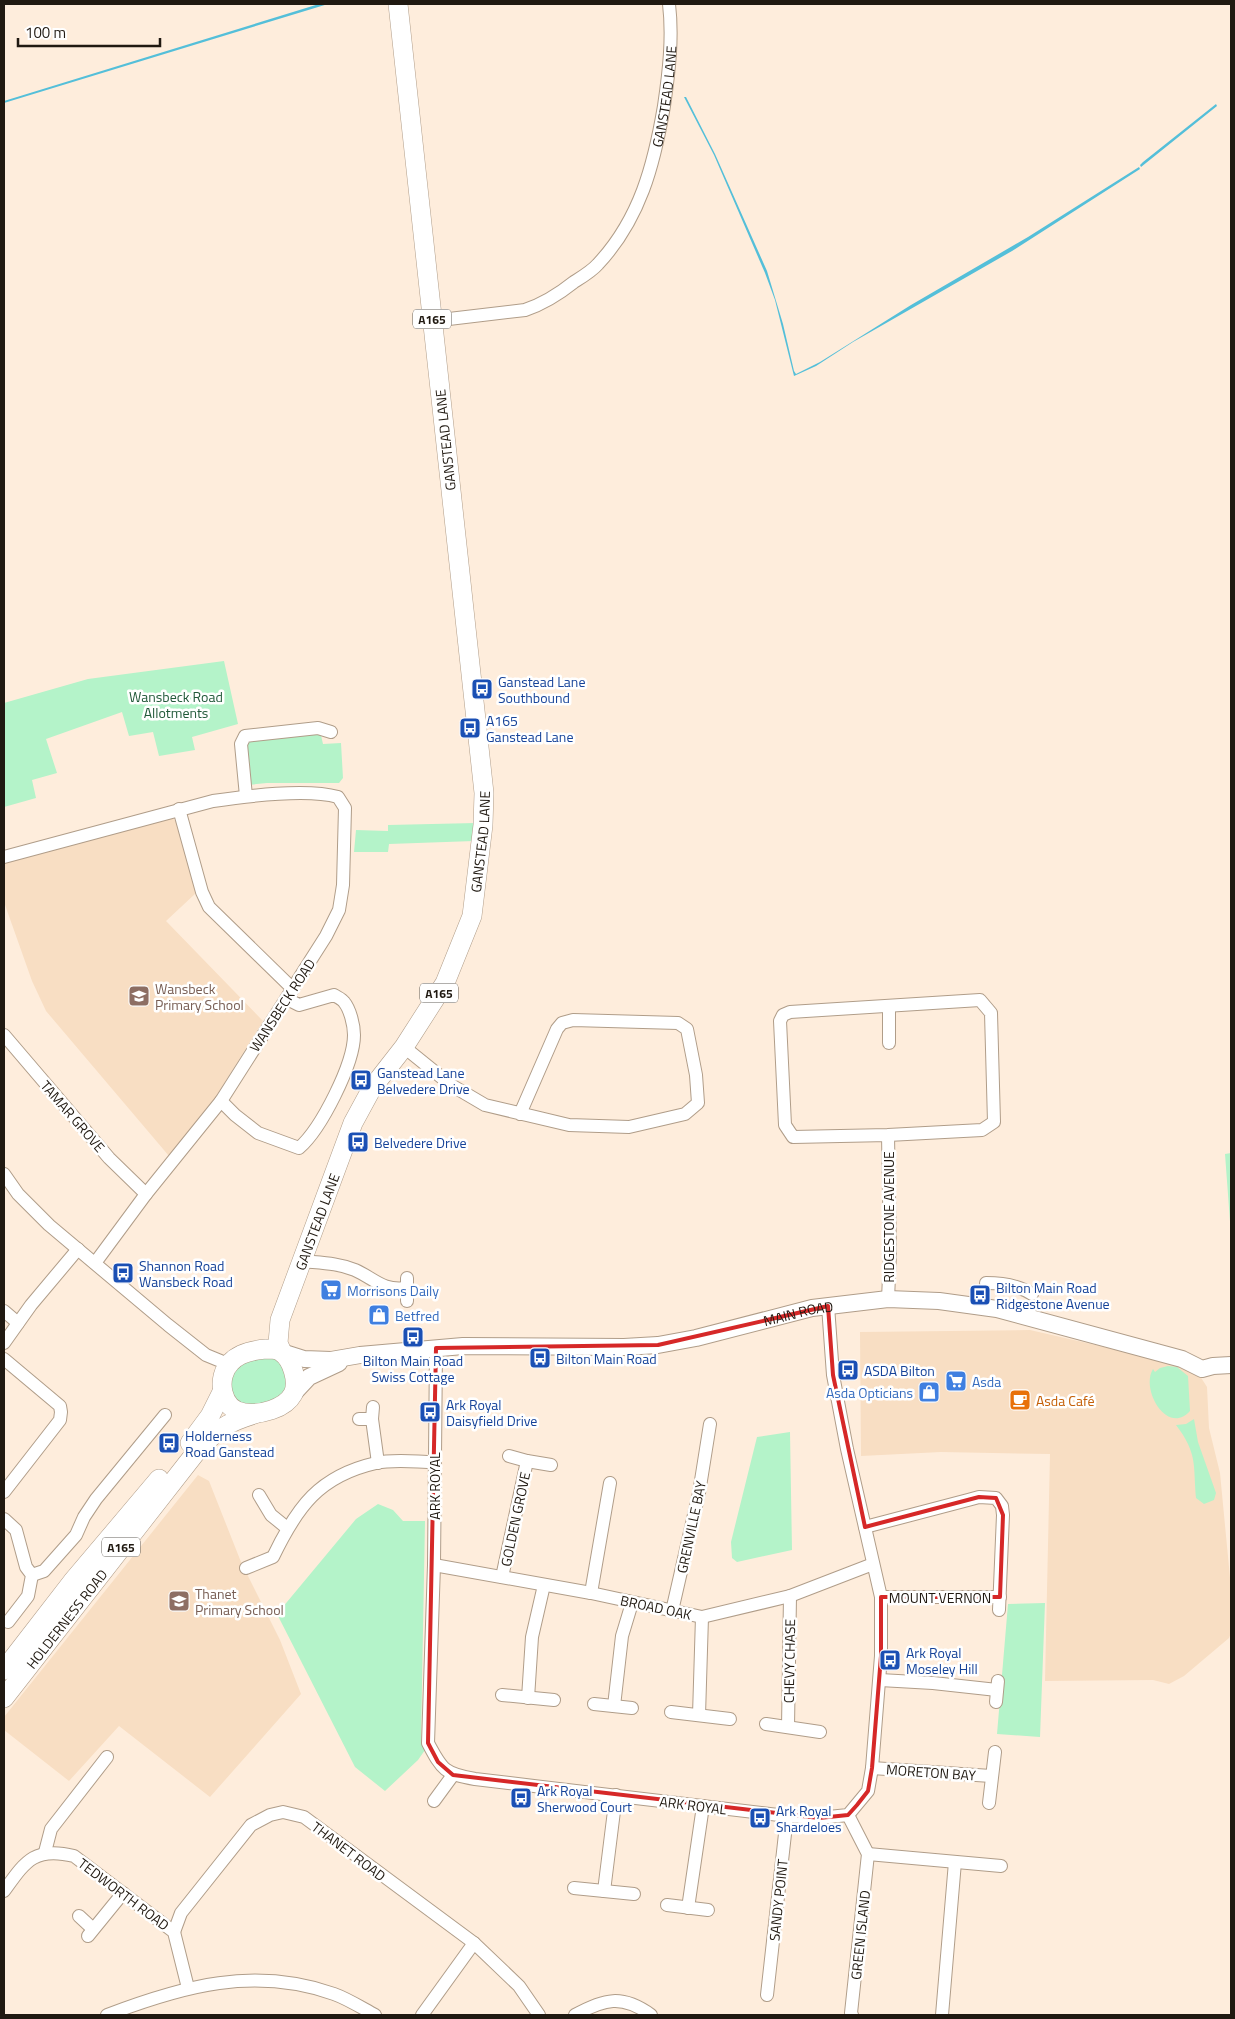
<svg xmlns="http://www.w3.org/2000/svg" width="1235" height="2019" font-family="'Titillium Web',sans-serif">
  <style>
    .built { fill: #f8dec3 }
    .green { fill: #b4f3c9 }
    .water { fill: #54bfd9 }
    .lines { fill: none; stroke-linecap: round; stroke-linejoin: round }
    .minor-casing { stroke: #b09d89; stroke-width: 14 }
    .major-casing { stroke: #b09d89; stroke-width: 18 }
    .highway-casing { stroke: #b09d89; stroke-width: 20 }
    .minor { stroke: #fff; stroke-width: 12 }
    .major { stroke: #fff; stroke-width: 16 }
    .highway { stroke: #fff; stroke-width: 19 }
    .marked { fill: none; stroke: #d62828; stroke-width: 4; stroke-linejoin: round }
    .labels { text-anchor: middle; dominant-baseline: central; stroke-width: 5; stroke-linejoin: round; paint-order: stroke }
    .shield { fill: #fff; stroke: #635e58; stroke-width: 1 }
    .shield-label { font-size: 12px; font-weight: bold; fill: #201911 }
    .street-label { font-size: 14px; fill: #201911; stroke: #fff }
    .transit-label { font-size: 14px; fill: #164399; stroke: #fff; text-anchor: start }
    .park-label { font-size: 14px; fill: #215939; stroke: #fff }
    .education-label { font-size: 14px; fill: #785e54; stroke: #fff; text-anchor: start }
    .shop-label { font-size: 14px; fill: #366cbe; stroke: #fff; text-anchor: start }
    .food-label { font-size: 14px; fill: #c56008; stroke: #fff; text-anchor: start }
  </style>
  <rect width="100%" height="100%" fill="#feeddc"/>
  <path class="built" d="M171 817 178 823 196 893 166 921 263 1021 213 1101 169 1156 46 1011 32 981 4 902V861Z
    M1030 1330 1170 1362 1200 1376 1207 1387 1209 1428 1220 1473 1231 1588V1633L1229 1638 1184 1676 1169 1684 1153 1680 1045 1681 1050 1454 941 1452 861 1456 860 1332Z
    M198 1475 209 1481 241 1562 280 1640 301 1694 210 1797 119 1726 69 1781 4 1730V1717Z"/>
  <path class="green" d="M224 661 238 724 192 737 195 750 159 756 153 732 129 736 122 712 46 739 57 773 32 780 36 798 4 807V703L88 679Z
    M320 731 323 744 341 743 343 778 339 783H267L248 785 246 749 248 741Z
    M476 823 474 841 389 844 388 852H354L356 830 388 831V825Z
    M1231 1153V1235L1225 1154Z
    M259 1355 280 1359 290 1384 278 1400 247 1407 233 1397 230 1375 245 1359Z
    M1168 1366 1177 1367 1188 1376 1190 1411C1168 1436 1140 1390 1153 1369L1155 1372 1160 1368Z
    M1194 1419 1198 1442 1216 1493 1214 1500 1204 1504 1196 1498C1193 1465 1198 1454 1176 1425L1186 1424Z
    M790 1432 792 1550 737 1562 732 1558 731 1542 757 1437Z
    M378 1504 393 1510 403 1521H425L421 1740 425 1750 418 1760 385 1791 355 1767 277 1614 356 1519Z
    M1045 1603 1040 1737 997 1734 1008 1604Z"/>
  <path class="water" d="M319 4H328L4 103V101Z
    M684 97H686L715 154 767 271 783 324 794 371 796 374 820 362 911 305 1028 237 1139 167 1140 169 1012 251 853 342 816 366 794 376 775 300 765 273 714 155Z
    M1216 104 1217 106 1141 167 1140 165 1143 162Z"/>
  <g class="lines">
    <g class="minor-casing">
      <g id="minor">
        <path id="s1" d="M432 321 525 310C543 304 559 294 574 282 582 277 592 271 598 264 640 219 654 165 664 106 669 72 673 37 669 4"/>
        <path d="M246 796 241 744 245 736 318 728 331 732"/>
        <path d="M179 809 202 892 209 907 293 989"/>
        <path d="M4 857 213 801C247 796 306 788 338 797L345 808 343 885 339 910 326 936 221 1101 146 1194 95 1263"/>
        <path d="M4 1035 109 1158 146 1194"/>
        <path d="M889 1043V1007"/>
        <path d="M404 1047 451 1085 485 1105 569 1125 629 1127 685 1114 698 1103 696 1075 687 1029 678 1023 573 1020 562 1023 557 1029 520 1114"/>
        <path d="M221 1101 235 1115 258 1133 299 1148C321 1129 354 1064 354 1035 354 1025 350 1009 344 1002 342 999 337 997 334 995L299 1005 287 999"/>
        <path d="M4 1174 18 1194 49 1225 168 1325 206 1355 223 1362H227L236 1357"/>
        <path d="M301 1261C320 1263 338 1263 355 1270 375 1279 382 1291 406 1288"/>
        <path d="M407 1278V1301"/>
        <path d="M986 1283C1002 1283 1018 1285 1032 1294"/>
        <path d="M888 1299 890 1254 888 1135 793 1137 785 1125 780 1021 783 1015 790 1012 980 1000 991 1013 994 1122 982 1130 888 1135"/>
        <path d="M4 1311 18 1323"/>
        <path d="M4 1343 31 1305 78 1249"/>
        <path d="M436 1348 434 1565 428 1743C442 1770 445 1774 475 1779L787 1816 819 1818 848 1815 868 1791 872 1768 881 1656V1597L847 1449 833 1375 828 1306"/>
        <path d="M4 1359 60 1406 61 1412 60 1420 4 1492"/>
        <path d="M359 1419H372L373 1407"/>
        <path d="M372 1419 378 1463"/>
        <path d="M509 1456 527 1461 551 1465"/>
        <path d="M259 1495 271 1515 287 1528"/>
        <path d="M4 1519 16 1530 26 1567 32 1575 28 1596 8 1622"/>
        <path d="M865 1527 968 1500 979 1497 996 1498 1002 1506 1003 1515 999 1610"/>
        <path d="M434 1565 591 1593 702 1617 790 1596 873 1564"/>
        <path d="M246 1568 273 1557C297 1507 319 1476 376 1463 393 1459 417 1462 434 1462"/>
        <path d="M32 1575 44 1571 76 1535 84 1517 96 1499 165 1415"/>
        <path d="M502 1577 527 1461"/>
        <path d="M591 1593 610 1483"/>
        <path d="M881 1597H1000"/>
        <path d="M672 1611 699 1493 710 1424"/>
        <path d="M880 1680 933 1683 997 1690"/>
        <path d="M502 1695 554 1700"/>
        <path d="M528 1698 532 1637 544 1585"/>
        <path d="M996 1702 998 1681"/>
        <path d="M594 1704 632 1708"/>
        <path d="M614 1706 622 1636 632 1603"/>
        <path d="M671 1712 730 1719"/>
        <path d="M699 1715 702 1617"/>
        <path d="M766 1724 820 1732"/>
        <path d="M788 1727 790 1596"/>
        <path d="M872 1768 991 1776"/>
        <path d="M434 1801 453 1775"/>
        <path d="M989 1803 995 1752"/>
        <path d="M848 1815 868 1854 851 2013 852 2015"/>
        <path d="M45 1852 51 1829 107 1757"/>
        <path d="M868 1854 1001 1866"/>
        <path d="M574 1888 634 1894"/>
        <path d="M4 1891C25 1862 34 1846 74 1856L174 1932 188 1988"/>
        <path d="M604 1891 616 1795"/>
        <path d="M667 1905 708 1910"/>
        <path d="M688 1908 703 1806"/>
        <path d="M79 1916 93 1929"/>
        <path d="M174 1932 181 1913 251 1825 270 1815 283 1812 304 1817 474 1943 519 1986 539 2015"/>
        <path d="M88 1936 123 1893"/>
        <path d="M767 1995 787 1816"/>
        <path d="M107 2015C183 1986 254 1966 334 1994 348 1999 362 2008 375 2015"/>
        <path d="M422 2015 474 1943"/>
        <path d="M575 2015C604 1999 622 1994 651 2015"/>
        <path d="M942 2015 955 1862"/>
      </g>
    </g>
    <g class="major-casing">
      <g id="major">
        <path id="s2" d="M282 1352 304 1359 331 1360 360 1355 463 1346 624 1347 658 1345 696 1338 812 1308 888 1299 939 1301 997 1309 1182 1359 1202 1369 1213 1366 1231 1365"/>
        <path d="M294 1393 309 1377 339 1363"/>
      </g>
    </g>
    <g class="highway-casing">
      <g id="highway">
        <path d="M266 1349C271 1349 277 1349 281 1352 292 1359 299 1382 293 1394 285 1409 260 1415 245 1413 221 1411 215 1377 231 1362 239 1353 254 1350 266 1349Z"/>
        <path id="s3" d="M282 1352 278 1343 280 1320 353 1123 372 1088 404 1047 445 983 472 916 483 825 484 793 398 4"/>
        <path d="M190 1443 210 1416 222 1392"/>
        <path d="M4 1670 72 1582 159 1479"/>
        <path id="s4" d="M4 1698 197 1451C218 1429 225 1423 255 1414"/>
      </g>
    </g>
    <use href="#minor" class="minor"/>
    <use href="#major" class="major"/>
    <use href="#highway" class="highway"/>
  </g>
  <path class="marked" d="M828 1306 833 1375 865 1527 979 1497 996 1498 1003 1515 1000 1597H881V1656L872 1768 868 1791 857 1805 848 1815 819 1818 453 1775 438 1762 428 1743 436 1348 658 1345Z"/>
  <defs>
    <g id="bus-square" transform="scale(1.125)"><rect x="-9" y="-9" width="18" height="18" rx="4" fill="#1a4fb4" stroke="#fff"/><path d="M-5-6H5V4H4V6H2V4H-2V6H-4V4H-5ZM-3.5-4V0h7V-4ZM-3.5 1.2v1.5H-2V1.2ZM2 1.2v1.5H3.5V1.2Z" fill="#fff"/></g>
    <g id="school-square" transform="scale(1.125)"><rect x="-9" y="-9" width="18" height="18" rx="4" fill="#8d6e63" stroke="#fff"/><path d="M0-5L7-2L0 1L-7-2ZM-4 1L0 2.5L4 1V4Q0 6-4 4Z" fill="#fff"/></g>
    <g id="supermarket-square" transform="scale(1.125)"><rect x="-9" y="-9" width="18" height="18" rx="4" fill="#3f7fe0" stroke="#fff"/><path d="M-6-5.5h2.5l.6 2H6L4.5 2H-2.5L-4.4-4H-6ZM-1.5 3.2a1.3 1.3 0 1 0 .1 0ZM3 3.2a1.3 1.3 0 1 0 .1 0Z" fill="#fff"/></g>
    <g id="shop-square" transform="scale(1.125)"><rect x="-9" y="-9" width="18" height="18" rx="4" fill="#3f7fe0" stroke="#fff"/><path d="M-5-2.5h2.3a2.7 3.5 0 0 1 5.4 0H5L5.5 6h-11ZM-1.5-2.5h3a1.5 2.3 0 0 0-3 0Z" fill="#fff"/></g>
    <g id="cafe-square" transform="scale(1.125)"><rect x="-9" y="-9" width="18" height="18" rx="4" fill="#e8710a" stroke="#fff"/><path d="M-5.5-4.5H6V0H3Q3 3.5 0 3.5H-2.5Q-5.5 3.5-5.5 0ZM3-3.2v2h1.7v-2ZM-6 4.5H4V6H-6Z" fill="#fff"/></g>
  </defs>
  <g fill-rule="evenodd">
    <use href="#bus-square" x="482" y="689"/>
    <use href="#bus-square" x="470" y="728"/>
    <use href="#school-square" x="139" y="996"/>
    <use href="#bus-square" x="361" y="1080"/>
    <use href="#bus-square" x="358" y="1142"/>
    <use href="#bus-square" x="123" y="1273"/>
    <use href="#supermarket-square" x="331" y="1290"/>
    <use href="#bus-square" x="980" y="1295"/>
    <use href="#shop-square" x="379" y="1315"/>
    <use href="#bus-square" x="413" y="1337"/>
    <use href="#bus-square" x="540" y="1358"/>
    <use href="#bus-square" x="848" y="1370"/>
    <use href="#supermarket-square" x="956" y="1381"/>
    <use href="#shop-square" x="929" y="1392"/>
    <use href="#cafe-square" x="1020" y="1400"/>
    <use href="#bus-square" x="430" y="1412"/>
    <use href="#bus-square" x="169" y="1443"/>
    <use href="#school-square" x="179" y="1601"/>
    <use href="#bus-square" x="890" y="1660"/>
    <use href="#bus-square" x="521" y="1798"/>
    <use href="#bus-square" x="760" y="1818"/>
  </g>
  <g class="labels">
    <g class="shield">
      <rect x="413" y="309.5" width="38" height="19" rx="4"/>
      <rect x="420" y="983.5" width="38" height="19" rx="4"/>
      <rect x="102" y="1537.5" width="38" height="19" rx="4"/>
    </g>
    <g class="shield-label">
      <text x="432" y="319">A165</text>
      <text x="439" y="993">A165</text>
      <text x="121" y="1547">A165</text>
    </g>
    <g class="street-label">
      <text stroke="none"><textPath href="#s1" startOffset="364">GANSTEAD LANE</textPath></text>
      <text transform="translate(445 440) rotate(-96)">GANSTEAD LANE</text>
      <text stroke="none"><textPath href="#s3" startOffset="558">GANSTEAD LANE</textPath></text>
      <text transform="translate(282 1005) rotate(-57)">WANSBECK ROAD</text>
      <text transform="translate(73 1116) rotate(49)">TAMAR GROVE</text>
      <text transform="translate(888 1217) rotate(-90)">RIDGESTONE AVENUE</text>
      <text stroke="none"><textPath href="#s3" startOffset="138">GANSTEAD LANE</textPath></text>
      <text stroke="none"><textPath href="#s2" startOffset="522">MAIN ROAD</textPath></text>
      <text transform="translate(434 1486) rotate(-90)">ARK ROYAL</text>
      <text transform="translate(515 1519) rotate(-78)">GOLDEN GROVE</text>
      <text transform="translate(691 1527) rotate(-78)">GRENVILLE BAY</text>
      <text x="940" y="1597">MOUNT VERNON</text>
      <text transform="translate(656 1607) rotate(12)">BROAD OAK</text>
      <text stroke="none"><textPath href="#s4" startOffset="101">HOLDERNESS ROAD</textPath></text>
      <text transform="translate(789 1661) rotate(-89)">CHEVY CHASE</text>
      <text transform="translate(931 1772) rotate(4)">MORETON BAY</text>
      <text transform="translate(693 1805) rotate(7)">ARK ROYAL</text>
      <text transform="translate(349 1851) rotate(37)">THANET ROAD</text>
      <text transform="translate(124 1894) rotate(37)">TEDWORTH ROAD</text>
      <text transform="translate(778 1900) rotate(-84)">SANDY POINT</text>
      <text transform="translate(860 1935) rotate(-84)">GREEN ISLAND</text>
    </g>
    <g class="transit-label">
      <text x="498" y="681">Ganstead Lane<tspan x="498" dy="16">Southbound</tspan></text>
      <text x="486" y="720">A165<tspan x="486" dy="16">Ganstead Lane</tspan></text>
      <text x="377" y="1072">Ganstead Lane<tspan x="377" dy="16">Belvedere Drive</tspan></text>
      <text x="374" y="1142">Belvedere Drive</text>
      <text x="139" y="1265">Shannon Road<tspan x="139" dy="16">Wansbeck Road</tspan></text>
      <text x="996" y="1287">Bilton Main Road<tspan x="996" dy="16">Ridgestone Avenue</tspan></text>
      <text x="556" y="1358">Bilton Main Road</text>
      <text x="413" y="1360" text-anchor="middle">Bilton Main Road<tspan x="413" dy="16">Swiss Cottage</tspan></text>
      <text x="864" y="1370">ASDA Bilton</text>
      <text x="446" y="1404">Ark Royal<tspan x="446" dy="16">Daisyfield Drive</tspan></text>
      <text x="185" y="1435">Holderness<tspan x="185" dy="16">Road Ganstead</tspan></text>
      <text x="906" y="1652">Ark Royal<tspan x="906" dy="16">Moseley Hill</tspan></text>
      <text x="537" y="1790">Ark Royal<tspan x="537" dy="16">Sherwood Court</tspan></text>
      <text x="776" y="1810">Ark Royal<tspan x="776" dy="16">Shardeloes</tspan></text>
    </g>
    <g class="park-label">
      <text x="176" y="696">Wansbeck Road<tspan x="176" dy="16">Allotments</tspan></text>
    </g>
    <g class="education-label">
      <text x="155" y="988">Wansbeck<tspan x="155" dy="16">Primary School</tspan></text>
      <text x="195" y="1593">Thanet<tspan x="195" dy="16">Primary School</tspan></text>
    </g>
    <g class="shop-label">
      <text x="347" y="1290">Morrisons Daily</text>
      <text x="395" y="1315">Betfred</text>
      <text x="972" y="1381">Asda</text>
      <text x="913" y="1392" text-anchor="end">Asda Opticians</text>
    </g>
    <g class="food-label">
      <text x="1036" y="1400">Asda Café</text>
    </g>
  </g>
  <rect width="1235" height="2019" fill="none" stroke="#201911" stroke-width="10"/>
  <path d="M18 38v8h142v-8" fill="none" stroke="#201911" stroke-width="2.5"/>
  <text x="25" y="38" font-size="15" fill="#201911" stroke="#ffffff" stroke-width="4" paint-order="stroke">100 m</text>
</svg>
